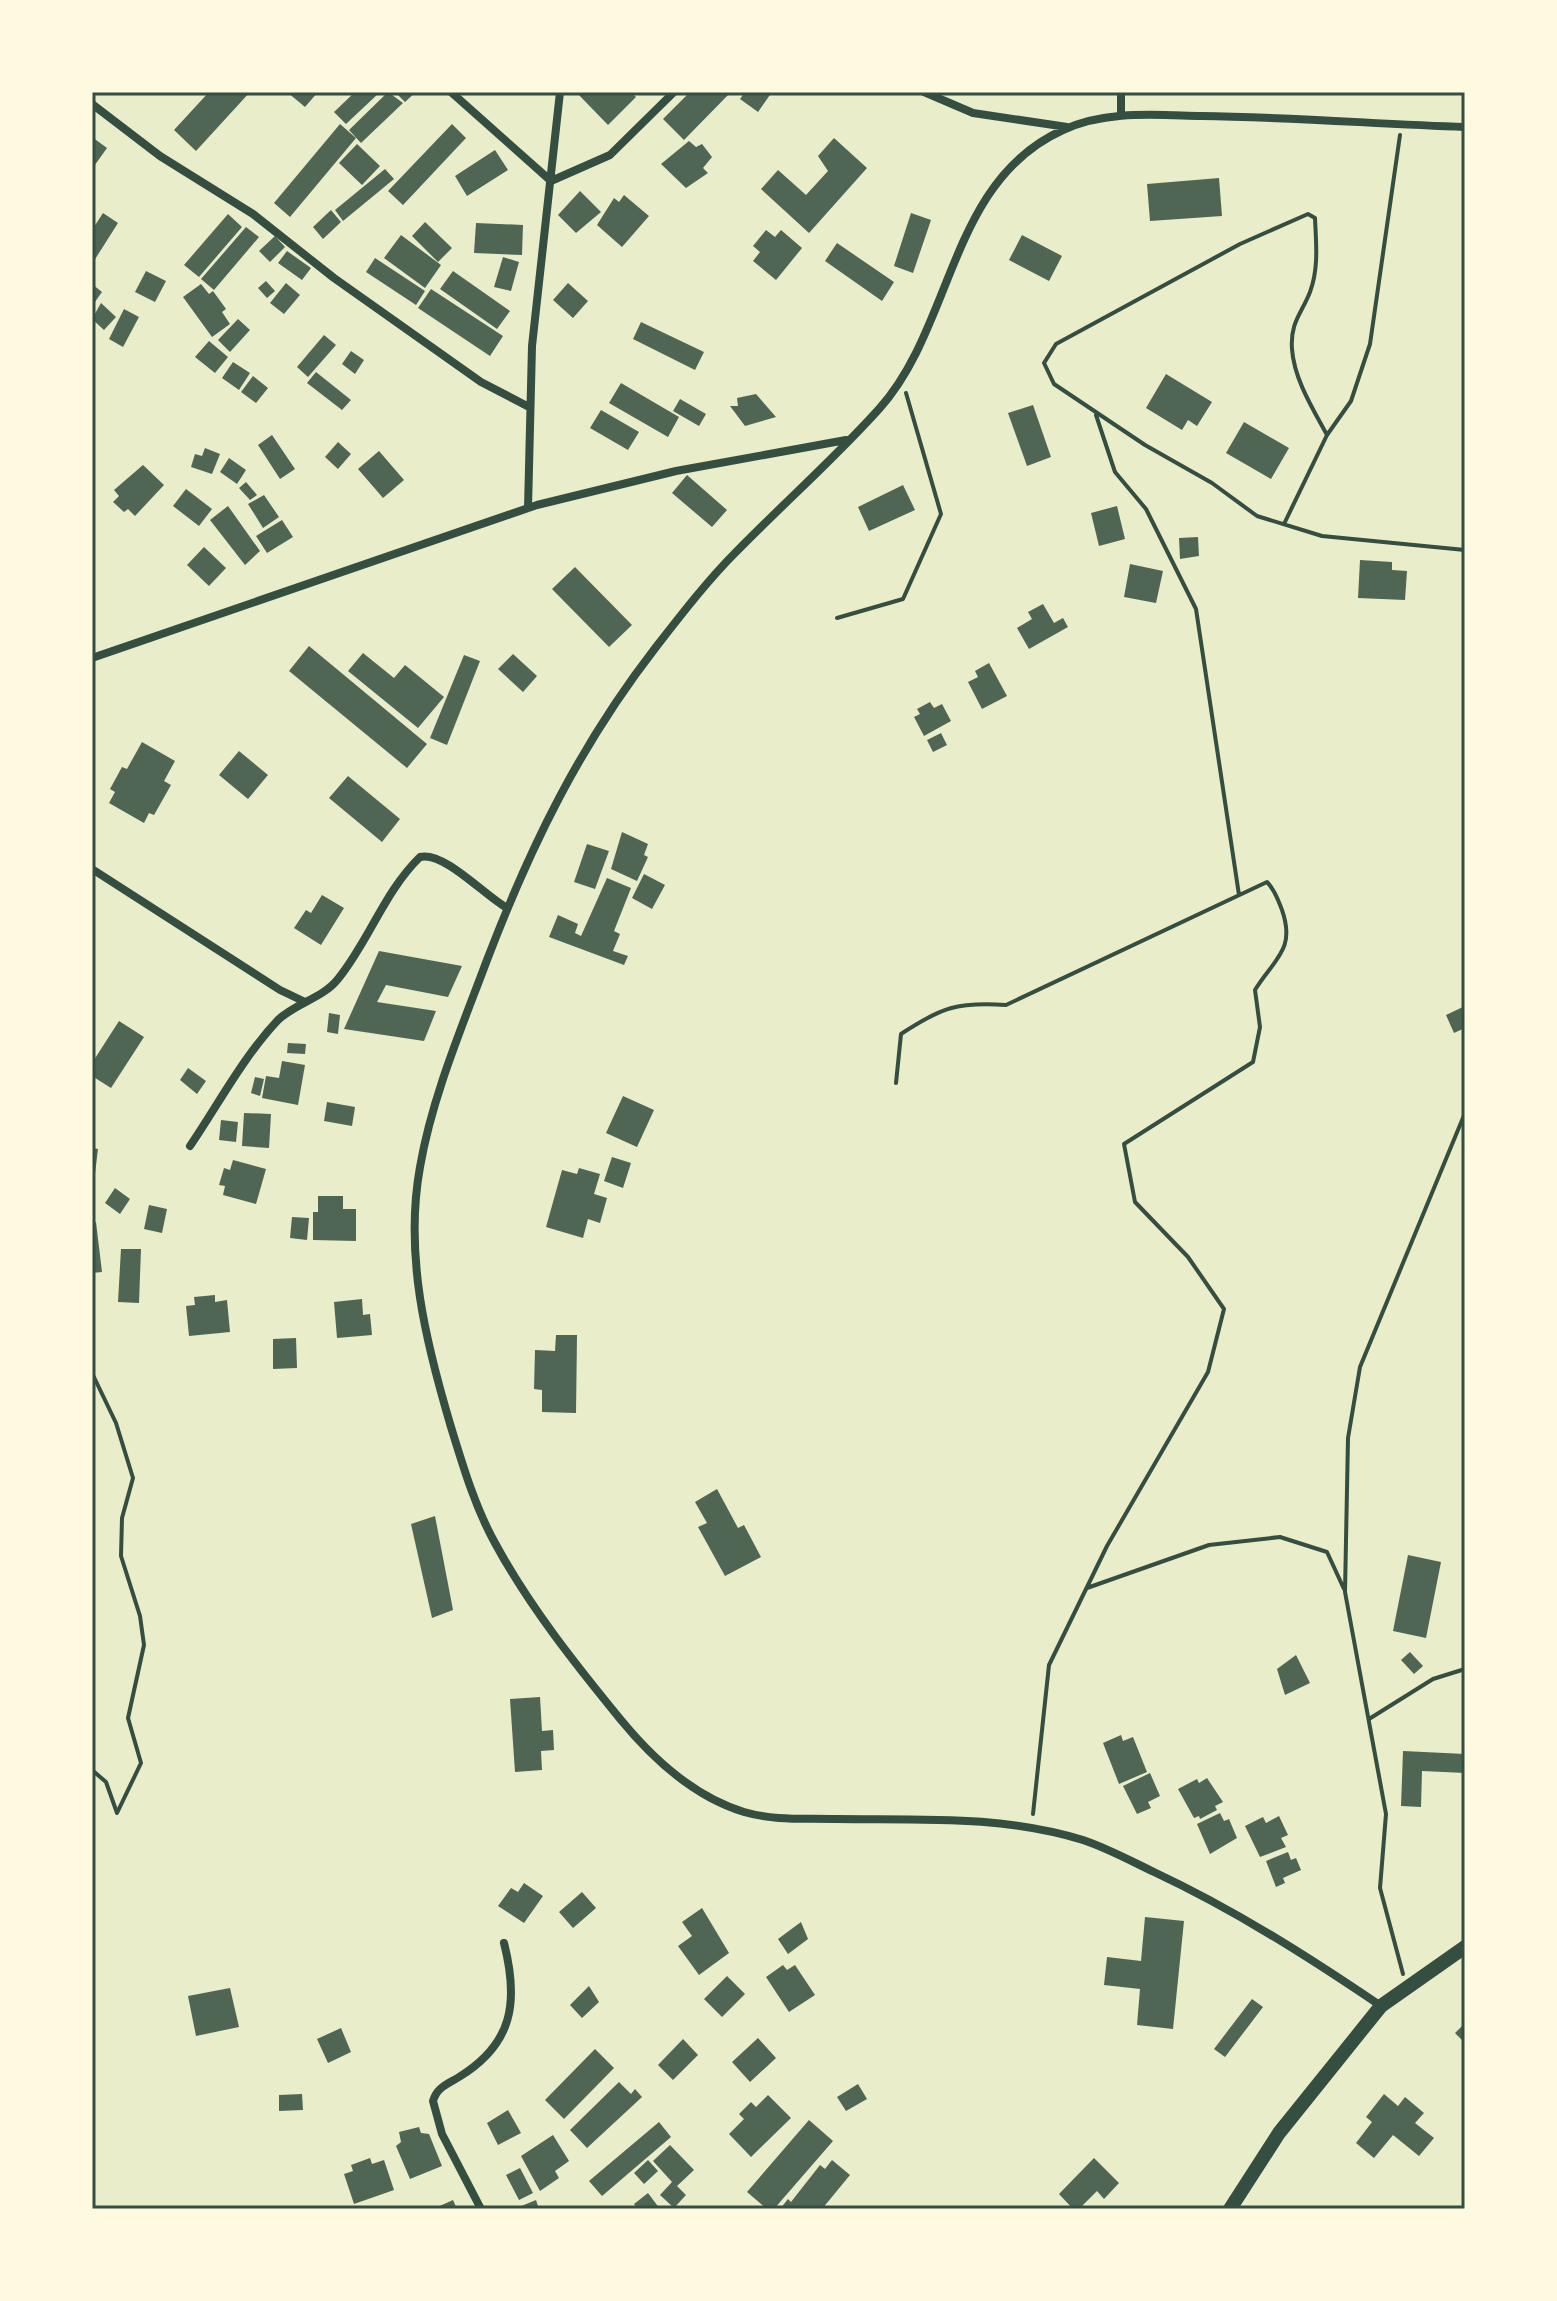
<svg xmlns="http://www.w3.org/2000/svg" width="1557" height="2301" font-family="'Noto Sans',sans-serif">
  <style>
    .building { fill: #4f6655 }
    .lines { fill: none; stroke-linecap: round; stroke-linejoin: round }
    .path { stroke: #344e41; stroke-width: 4 }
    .minor { stroke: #344e41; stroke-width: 8 }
    .tertiary { stroke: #344e41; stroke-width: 14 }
    .neatline { fill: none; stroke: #344e41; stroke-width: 3 }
  </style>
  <rect width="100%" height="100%" fill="#e9edc9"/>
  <path class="building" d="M209 92H250L196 151 174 130Z
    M287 92H318L305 107Z
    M355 92H380L346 124 334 112Z
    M388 92 403 103 361 143 349 130Z
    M395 92H416L405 102Z
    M576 92H631L636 97 608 125Z
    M690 92 729 94 684 140 663 119Z
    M745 92H772L758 112 740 99Z
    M340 124 356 138 290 217 274 203Z
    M452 124 466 138 403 205 388 191Z
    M92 137 107 148 92 169Z
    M834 138 867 168 809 233 761 189 778 170 806 195 828 171 818 156Z
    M689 141 696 147 702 144 712 157 703 168 708 173 686 188 661 164Z
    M357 144 380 166 362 185 339 163Z
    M495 150 508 170 467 196 455 176Z
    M385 169 394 179 343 221 335 210Z
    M1219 178 1222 216 1150 221 1147 184Z
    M580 191 601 212 576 233 558 215Z
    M624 195 649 216 622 247 597 225 614 198 619 202Z
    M331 210 341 222 323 239 313 227Z
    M103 213 118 223 92 264V230Z
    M911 213 931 220 913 273 894 266Z
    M228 214 242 227 199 277 184 265Z
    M425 222 452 248 438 262 412 236Z
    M476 223 523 225 522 255 474 253Z
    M246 227 259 237 214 290 201 279Z
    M766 230 775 237 781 230 802 248 776 280 753 261 760 252 753 246Z
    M401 235 441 265 425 288 384 258Z
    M1022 235 1062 256 1049 281 1009 260Z
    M275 236 285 247 270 262 259 251Z
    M837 243 894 282 882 301 825 261Z
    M287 251 311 268 302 280 278 263Z
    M503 257 519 262 511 291 494 287Z
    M375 258 425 291 416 305 366 272Z
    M146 271 166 281 155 302 135 292Z
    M453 271 510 311 497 329 440 289Z
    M266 281 275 291 267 298 258 288Z
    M286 283 300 295 284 314 270 303Z
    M568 283 588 301 573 318 553 300Z
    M92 284 102 292 92 306Z
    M201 284 209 294 213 291 226 309 222 312 230 324 212 337 183 297Z
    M431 289 503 336 490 356 418 308Z
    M101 303 116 317 104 330 92 319Z
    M124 309 139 317 123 347 109 339Z
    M238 319 250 330 230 352 218 340Z
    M641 322 704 352 695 370 633 339Z
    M324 335 336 345 308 377 297 367Z
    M209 341 228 357 215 373 195 357Z
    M351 351 364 360 355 374 342 364Z
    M233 362 250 373 239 390 222 378Z
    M316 372 351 400 342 410 307 383Z
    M1166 374 1212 402 1197 426 1188 420 1182 430 1146 408Z
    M253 376 268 388 256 403 241 392Z
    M621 383 679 417 668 437 609 403Z
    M756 394 776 417 745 426 730 406H738L737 398Z
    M680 399 706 414 699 426 673 411Z
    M1033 405 1051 457 1027 466 1008 413Z
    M601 410 639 432 628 450 590 428Z
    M1244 422 1289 448 1271 479 1226 453Z
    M272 435 295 469 280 479 258 445Z
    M338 442 351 454 338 469 325 457Z
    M205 448 220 454 212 474 191 467 195 454 202 456Z
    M379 451 404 480 383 498 358 469Z
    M229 458 246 470 237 484 220 472Z
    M143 465 164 485 135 516 128 509 124 512 113 502 119 496 114 490Z
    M687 475 727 510 712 527 672 493Z
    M246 482 257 495 250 500 239 488Z
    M903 485 915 510 869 531 858 507Z
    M186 489 212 509 199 526 173 506Z
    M264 495 279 517 263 528 248 504Z
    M228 506 260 551 245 565 210 520Z
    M1117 506 1125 539 1099 546 1091 513Z
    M282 520 293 537 267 553 256 536Z
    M1198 537 1199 556 1180 559 1179 538Z
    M204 547 226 568 209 586 187 565Z
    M1360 560 1392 562V570L1407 571 1405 600 1358 598Z
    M1130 564 1163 571 1156 603 1124 597Z
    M575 567 632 625 609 647 552 589Z
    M1043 604 1054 623 1063 618 1068 627 1029 649 1017 628 1032 619 1028 612Z
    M309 646 427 744 407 768 289 671Z
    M363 653 394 678 405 665 444 697 418 728 348 671Z
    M513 654 537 676 523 692 498 669Z
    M464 655 480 661 447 745 430 738Z
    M989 663 1007 696 982 709 968 682 978 677 975 671Z
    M930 702 934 708 942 704 951 721 924 736 914 717 920 714 917 709Z
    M941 733 947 745 933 752 927 740Z
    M142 742 175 761 164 781 171 785 154 815 149 813 144 823 109 803 115 792 110 789 122 767 127 769Z
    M239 751 268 775 248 799 219 775Z
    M348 776 400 819 382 842 329 798Z
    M622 832 648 844 644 855 648 857 637 881 611 869Z
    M587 844 609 851 595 889 574 882Z
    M644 874 665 885 652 909 632 898Z
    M607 878 631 888 614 931 620 934 613 951 628 956 624 965 549 937 558 915 578 924 575 933 581 936Z
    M322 895 344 908 321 945 294 928 306 910 311 913Z
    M379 951 462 966 448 997 386 985 377 1002 436 1011 424 1041 344 1029Z
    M1465 1006V1028L1454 1033 1446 1015Z
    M329 1013 340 1015 338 1034 327 1032Z
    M119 1021 144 1037 111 1088 92 1076V1063Z
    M288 1043 306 1044 305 1054 287 1053Z
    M282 1061 305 1065 298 1105 262 1098 266 1076 279 1078Z
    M188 1068 206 1081 197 1094 180 1080Z
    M255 1077 264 1079 260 1096 251 1093Z
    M623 1096 654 1110 637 1147 606 1133Z
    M327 1102 355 1107 352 1126 324 1121Z
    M244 1113 271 1114 269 1148 242 1146Z
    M221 1120 238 1122 236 1142 219 1140Z
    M92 1148 98 1149 94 1182H92Z
    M612 1157 631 1163 623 1188 604 1181Z
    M233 1160 266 1169 256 1204 223 1195 225 1186 219 1185 224 1168 230 1170Z
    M579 1168 600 1174 594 1194 607 1198 600 1223 588 1219 583 1238 546 1227 562 1170 577 1174Z
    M115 1188 130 1199 120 1214 105 1203Z
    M318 1196H343V1209H356V1241L313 1240V1212H318Z
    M149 1205 167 1209 162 1233 144 1229Z
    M292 1217 309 1218 307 1240 290 1238Z
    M96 1222 102 1272 92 1273V1223Z
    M121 1249H141L139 1303 118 1302Z
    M215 1295V1302L227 1300 230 1332 189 1336 186 1306 195 1305 194 1297Z
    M362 1299 363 1315 370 1314 372 1335 337 1338 334 1302Z
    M556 1335H577L576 1413 542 1412V1390L534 1389 535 1350 555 1351Z
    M296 1338 297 1368 273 1369V1339Z
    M717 1489 738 1528 744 1525 761 1557 725 1576 698 1527 707 1523 695 1502Z
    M435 1516 453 1610 432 1618 411 1524Z
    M1408 1555 1441 1562 1426 1638 1393 1631Z
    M1410 1652 1423 1666 1414 1674 1401 1660Z
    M1296 1655 1310 1683 1285 1695 1277 1669Z
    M540 1697 542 1731 553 1730 554 1750 541 1751 542 1770 515 1772 510 1699Z
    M1121 1735 1123 1741 1133 1737 1147 1772 1119 1784 1103 1743Z
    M1403 1751 1465 1754V1773L1422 1771 1421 1807 1401 1806Z
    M1150 1773 1160 1796 1148 1802 1151 1808 1137 1814 1123 1786Z
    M1207 1778 1223 1802 1215 1806 1217 1810 1200 1819 1199 1816 1194 1818 1178 1789 1197 1779 1199 1783Z
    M1220 1813 1224 1821 1229 1819 1237 1838 1210 1854 1197 1824Z
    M1279 1816 1288 1835 1281 1838 1286 1847 1260 1857 1245 1826 1263 1817 1266 1823Z
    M1288 1852 1291 1860 1296 1858 1301 1870 1283 1878 1285 1883 1276 1887 1266 1861Z
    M524 1883 543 1896 524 1923 498 1906 511 1888 518 1892Z
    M582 1892 596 1908 573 1928 559 1912Z
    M702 1908 729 1953 699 1975 678 1946 692 1936 682 1922Z
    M1145 1917 1184 1921 1173 2029 1137 2025 1140 1989 1104 1985 1107 1957 1141 1961Z
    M801 1922 808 1939 788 1954 778 1939Z
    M783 1965 787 1970 795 1965 815 1995 789 2012 766 1977Z
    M727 1976 745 1994 722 2017 704 1999Z
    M589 1986 599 2002 582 2018 570 2005Z
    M230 1988 239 2027 196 2036 188 1996Z
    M1252 1999 1263 2007 1225 2057 1214 2049Z
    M1465 2023V2043L1455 2033Z
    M341 2028 351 2052 328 2063 317 2039Z
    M758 2038 776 2058 750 2082 732 2062Z
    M683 2039 698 2055 673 2080 658 2065Z
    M595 2049 614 2068 564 2119 545 2100Z
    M619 2082 631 2094 635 2089 642 2097 587 2148 570 2130Z
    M858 2084 867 2099 846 2111 837 2097Z
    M302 2094 303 2110 279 2111V2095Z
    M1384 2094 1398 2106 1405 2097 1424 2113 1415 2123 1434 2138 1419 2156 1393 2135 1374 2158 1356 2143 1372 2122 1366 2117Z
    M768 2095 791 2118 751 2157 729 2134 744 2119 739 2114 751 2102 756 2107Z
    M508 2110 521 2133 498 2145 487 2123Z
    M809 2120 833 2141 774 2209H767L747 2192Z
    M659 2122 671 2137 602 2196 589 2181Z
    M419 2127 421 2133 429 2134 442 2166 410 2179 396 2146 401 2142 399 2132Z
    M553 2135 569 2161 555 2171 559 2178 540 2191 521 2156Z
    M670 2145 694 2170 677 2186 686 2195 674 2208 660 2195 672 2182 653 2161Z
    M370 2158 372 2164 384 2160 394 2190 354 2204 344 2174 353 2171 351 2165Z
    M1094 2158 1119 2183 1104 2199 1097 2191 1079 2209H1073L1059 2194Z
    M648 2160 658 2171 644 2184 634 2173Z
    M832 2160 850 2175 822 2209H780L788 2199 791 2202 820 2165 825 2169Z
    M520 2168 533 2193 519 2200 506 2175Z
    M648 2193 660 2209H638L634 2204Z
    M453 2200 457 2209H433Z
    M536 2200 539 2209H520L519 2207Z"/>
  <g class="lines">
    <path class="path" d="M1096 415 1115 472 1146 509 1196 609 1239 895
      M1327 435C1313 409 1294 379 1292 349 1290 322 1302 313 1310 292 1319 268 1316 243 1315 218L1308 214 1240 244 1056 344 1044 363 1054 384 1145 445 1212 483 1257 516 1322 536 1465 550
      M1284 524 1327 435 1351 401 1370 344 1400 135
      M837 618 903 599 941 514 906 393
      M896 1083 901 1034C942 1007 957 1002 1006 1005L1267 882C1275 890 1278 900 1282 910 1296 950 1274 959 1255 990L1260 1027 1253 1062 1124 1144 1135 1202 1188 1257 1224 1309 1208 1372 1107 1546 1049 1665 1033 1814
      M92 1373 116 1423 133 1478 122 1518 121 1556 140 1616 144 1645 128 1718 141 1763 117 1813 106 1782 92 1770
      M1087 1588 1209 1545 1280 1537 1327 1552 1344 1589
      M1369 1719 1433 1679 1465 1669
      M1403 1974 1380 1888 1386 1814 1345 1592 1348 1438 1360 1367 1465 1113"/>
    <path class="minor" d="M451 92 551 181 610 155 674 92
      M924 92 973 113 1067 127
      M1121 92V115
      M92 104 160 156 253 214 334 278 481 382 529 407
      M528 508 532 346 560 92
      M92 658 537 505 676 471 846 440
      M92 869 280 990 303 1001
      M190 1146C218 1105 243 1057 278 1020 296 1003 323 998 338 979 369 941 384 892 420 857 444 851 485 896 507 908
      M1381 2006C1307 1956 1235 1910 1154 1872 1131 1861 1107 1848 1083 1840 1003 1815 919 1820 836 1819 805 1818 775 1821 744 1812 695 1797 653 1759 621 1720 576 1665 529 1606 495 1543 475 1507 463 1466 451 1427 426 1343 404 1255 420 1167 432 1097 462 1027 487 960 531 845 580 745 656 647 681 615 707 581 736 552 783 504 834 459 879 409 954 326 949 181 1063 130 1106 110 1155 115 1201 116 1289 117 1377 124 1465 127
      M481 2209 442 2134 433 2101C437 2087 448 2084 459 2077 513 2044 519 2002 504 1943"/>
    <path class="tertiary" d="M1230 2209 1279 2133 1381 2006 1465 1947"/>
  </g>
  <rect width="1557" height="2301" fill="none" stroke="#fefae0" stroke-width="188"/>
  <rect x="94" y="94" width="1369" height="2113" class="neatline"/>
</svg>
